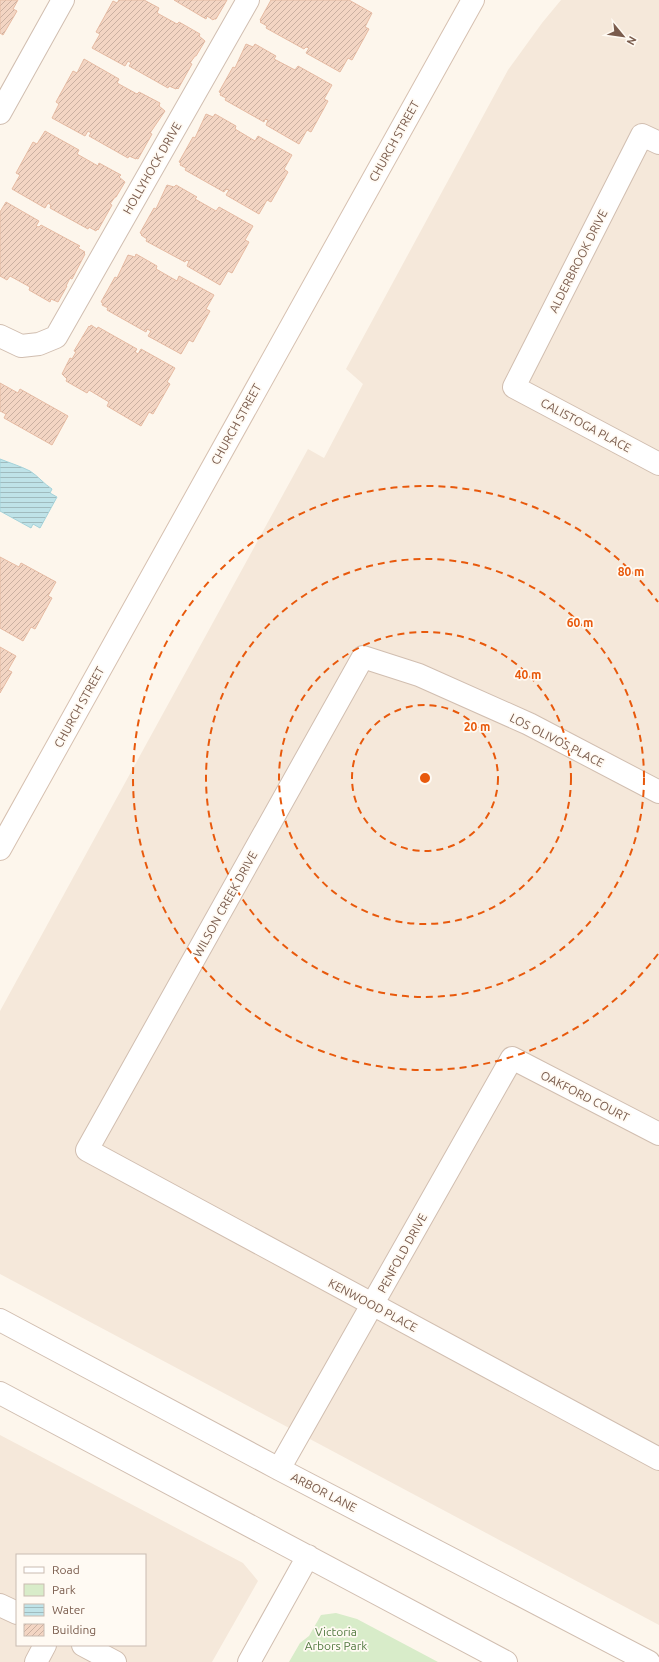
<svg xmlns="http://www.w3.org/2000/svg" width="659" height="1662" font-family="Ubuntu,sans-serif">
  <style>
    .residential { fill: #f5e8da; fill-rule: evenodd }
    .green { fill: #d8ecc9 }
    .water { fill: url(#water-rules); stroke: #a5d3da }
    .building { fill: url(#building-hatch); stroke: #e6bba3 }
    .lines { fill: none; stroke-linecap: round; stroke-linejoin: round }
    .street-casing { stroke: #d1beb0; stroke-width: 24 }
    .secondary-casing { stroke: #d6c0b0; stroke-width: 24 }
    .street { stroke: #fff; stroke-width: 22 }
    .secondary { stroke: #fff; stroke-width: 22 }
    .ring { fill: none; stroke: #e8590c; stroke-width: 2; stroke-dasharray: 7 5 }
    .labels { text-anchor: middle; dominant-baseline: central; stroke-width: 3.5; stroke-linejoin: round; paint-order: stroke }
    .street-label { font-size: 12px; fill: #7a5c4d; stroke: #fffaf3 }
    .park-label { font-size: 12px; fill: #537a41; stroke: #fffaf3 }
    .centre { fill: #e8590c; stroke: #fffaf3; stroke-width: 2 }
    .ring-label { font-size: 12px; text-anchor: middle; font-weight: bold; fill: #e8590c; stroke: #fffaf3; stroke-width: 3.5; stroke-linejoin: round; paint-order: stroke }
  </style>
  <defs>
    <pattern id="water-rules" width="6" height="5" patternUnits="userSpaceOnUse"><rect width="6" height="5" fill="#bfe3e8"/><path d="M0 2.5h6" fill="none" stroke="#a0bbbe"/></pattern>
    <pattern id="building-hatch" width="6" height="6" patternUnits="userSpaceOnUse"><rect width="6" height="6" fill="#f3d5c3"/><path d="M-1 1l2-2M0 6l6-6M5 7l2-2" fill="none" stroke="#cab0a1"/></pattern>
  </defs>
  <rect width="100%" height="100%" fill="#fdf6ec"/>
  <path class="residential" d="M561 0H659V1625L0 1274V1011L308 449 324 458 363 384 346 369 508 70 542 23Z
    M0 1435 243 1563 258 1581 212 1662H0ZM17 1555H145V1645H17Z"/>
  <path class="green" d="M336 1613 357 1619 438 1662H289L300 1643 309 1636 321 1615Z"/>
  <path class="water" d="M0 459C10 463 20 466 30 471 38 476 44 484 52 489L50 493 57 497 40 528 33 524 31 528 0 511Z"/>
  <path class="building" d="M0 0H18L13 9 17 11 3 35 0 33Z
    M119 0H144L159 8 157 13 177 24 179 22 200 34 199 36 205 41 196 56H195L190 63 192 64 178 89 177 88 176 89 169 86 168 88 129 66 131 63 128 61 125 66 92 48 100 34 96 32 113 1 117 3Z
    M174 0H227L216 19H214L213 20 207 16 206 19Z
    M271 0H349L372 13 365 27 369 29 352 60 348 58 340 72 306 53 309 48 306 47 304 49 266 28 267 26 260 22 261 21 260 20Z
    M246 44 253 47 255 44 276 56 274 59 295 70 298 66 332 85 324 99 328 101 311 132 307 130 299 144 266 125 268 120 265 119 264 122 225 100 226 98 220 95 221 93 219 92 233 67 235 68Z
    M84 59 119 79 117 83 137 94 139 92 160 103 159 106 165 111 150 133 152 134 138 159 136 158V159L129 156 128 158 89 136 91 133 88 131 85 136 52 118 59 104 56 102 73 71 77 73Z
    M206 114 213 117 215 114 236 126 235 129 255 141 258 136 292 155 284 169 288 172 271 202 267 200 259 214 226 195 229 190 226 189 224 192 185 170 186 168 180 165 181 163 179 162 193 137 195 138Z
    M45 131 79 150 77 154 98 166 99 163 121 175 119 177 125 182 116 197H115L110 204 112 205 98 230 97 229 96 231 89 227 88 229 50 208 51 205 48 203 45 208 12 189 20 175 16 173 33 142 37 144Z
    M167 185 174 187 176 185 197 197 195 199 216 211 219 207 253 226 245 240 249 242 232 273 228 271 220 285 187 266 189 261 186 260 185 262 146 241 147 239 141 235 142 234 140 233 154 208 156 209Z
    M6 202 39 221 36 226 39 227 41 225 80 246 78 248 85 252 84 253 85 254 72 279 70 278 66 286H67L58 302 51 299 50 302 29 290 30 287 10 276 7 280 0 276V212Z
    M136 254 157 266 156 269 177 281 179 276 214 295 206 309 210 311 193 342 189 340 181 354 148 336 151 331 147 329 146 332 107 310 108 308 102 305 103 303 101 302 115 277 117 278 128 255 135 257Z
    M91 325 97 329 98 327 137 349 135 352 138 354 141 349 175 368 167 382 170 384 153 414 149 412 141 426 107 406 109 402 89 390 87 393 66 381 67 379 62 374 70 358 72 359 76 352 74 351 89 326 90 327Z
    M0 383 18 393 20 389 68 416 52 445 4 418 6 414 0 411Z
    M0 557 19 567 21 563 56 582 48 596 52 598 35 629 31 627 23 641 0 628Z
    M0 647 16 656 8 670 12 672 0 693Z"/>
  <g class="lines">
    <g class="street-casing">
      <path id="street" d="M0 113 63 0
        M659 143 642 135 514 387 659 464
        M0 336 21 346 39 344 56 337 248 0
        M659 792 529 724 419 675 363 657 87 1150 659 1459
        M0 1320 279 1469 649 1662
        M0 1393 506 1662
        M279 1469 512 1058 659 1134
        M0 1605 17 1613
        M83 1645 115 1662
        M36 1662 45 1645
        M249 1662 308 1556"/>
    </g>
    <g class="secondary-casing">
      <path id="secondary" d="M0 849 473 0"/>
    </g>
    <use href="#street" class="street"/>
    <use href="#secondary" class="secondary"/>
  </g>
  <g class="ring">
    <circle cx="425" cy="778" r="73"/>
    <circle cx="425" cy="778" r="146"/>
    <circle cx="425" cy="778" r="219"/>
    <path d="M658 954A292 292 0 1 1 658 602"/>
  </g>
  <g class="labels">
    <g class="street-label">
      <text transform="translate(394 141) rotate(-61)">CHURCH STREET</text>
      <text transform="translate(152 168) rotate(-60)">HOLLYHOCK DRIVE</text>
      <text transform="translate(578 261) rotate(-63)">ALDERBROOK DRIVE</text>
      <text transform="translate(236 424) rotate(-61)">CHURCH STREET</text>
      <text transform="translate(586 425) rotate(28)">CALISTOGA PLACE</text>
      <text transform="translate(79 707) rotate(-61)">CHURCH STREET</text>
      <text transform="translate(557 740) rotate(27)">LOS OLIVOS PLACE</text>
      <text transform="translate(225 904) rotate(-61)">WILSON CREEK DRIVE</text>
      <text transform="translate(585 1096) rotate(27)">OAKFORD COURT</text>
      <text transform="translate(402 1253) rotate(-61)">PENFOLD DRIVE</text>
      <text transform="translate(373 1305) rotate(28)">KENWOOD PLACE</text>
      <text transform="translate(324 1492) rotate(27)">ARBOR LANE</text>
    </g>
    <g class="park-label">
      <text x="336" y="1631">Victoria<tspan x="336" dy="14">Arbors Park</tspan></text>
    </g>
  </g>
  <circle cx="425" cy="778" r="6" class="centre"/>
  <g class="ring-label">
    <text x="631" y="576">80 m</text>
    <text x="580" y="627">60 m</text>
    <text x="528" y="679">40 m</text>
    <text x="477" y="731">20 m</text>
  </g>
  <rect x="16" y="1554" width="130" height="92" fill="#fffaf3" stroke="#cabbb1"/>
  <rect x="24" y="1567" width="20" height="6" fill="#ffffff" stroke="#cabbb1"/>
  <text x="52" y="1574" font-size="12" fill="#7a5c4d">Road</text>
  <rect x="24" y="1584" width="20" height="12" fill="#d8ecc9" stroke="#cabbb1"/>
  <text x="52" y="1594" font-size="12" fill="#7a5c4d">Park</text>
  <rect x="24" y="1604" width="20" height="12" fill="url(#water-rules)" stroke="#cabbb1"/>
  <text x="52" y="1614" font-size="12" fill="#7a5c4d">Water</text>
  <rect x="24" y="1624" width="20" height="12" fill="url(#building-hatch)" stroke="#cabbb1"/>
  <text x="52" y="1634" font-size="12" fill="#7a5c4d">Building</text>
  <g transform="translate(623 36) rotate(119)" stroke="#fffaf3" stroke-width="3" paint-order="stroke">
  <path d="M0-3L7 15L0 10L-7 15Z" fill="#7a5c4d"/>
  <text y="-6" font-size="11" font-weight="bold" text-anchor="middle" fill="#7a5c4d">N</text>
  </g>
</svg>
